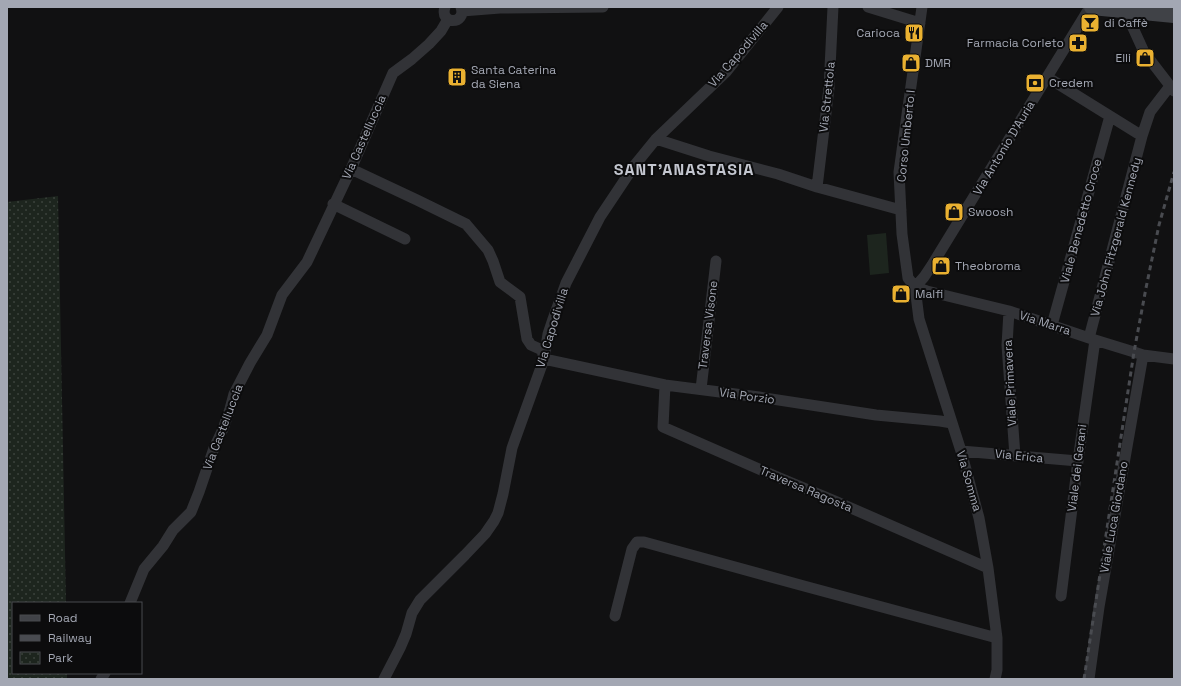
<svg xmlns="http://www.w3.org/2000/svg" width="1181" height="686" font-family="'Space Grotesk',sans-serif">
  <style>
    .grass { fill: #1d251e }
    .park { fill: url(#park-dots) }
    .lines { fill: none; stroke-linecap: round; stroke-linejoin: round }
    .street { stroke: #323337; stroke-width: 11 }
    .secondary { stroke: #404247; stroke-width: 16 }
    .rail { stroke: #494b50; stroke-width: 3; stroke-dasharray: 5 4; stroke-linecap: butt }
    .labels { text-anchor: middle; dominant-baseline: central; stroke-width: 4; stroke-linejoin: round; paint-order: stroke }
    .poi-label { font-size: 12px; fill: #a3a7b3; stroke: #0c0c0d; text-anchor: start }
    .street-label { font-size: 12px; fill: #a3a7b3; stroke: #0c0c0d }
    .district-label { font-size: 16px; font-weight: bold; letter-spacing: 1px; fill: #c3c6cf; stroke: #0c0c0d }
  </style>
  <defs>
    <pattern id="park-dots" width="8" height="8" patternUnits="userSpaceOnUse"><rect width="8" height="8" fill="#1d251e"/><path d="M2 2h.1M6 6h.1" fill="none" stroke="#3b423c" stroke-width="1.8" stroke-linecap="round"/></pattern>
  </defs>
  <rect width="100%" height="100%" fill="#111112"/>
  <path class="grass" d="M886 233 889 273 870 275 867 235Z"/>
  <path class="park" d="M58 196 66 603H13V673H67V679H7V202Z"/>
  <g class="lines">
    <path class="street" d="M445 7C439 25 467 25 461 7
      M868 7 920 23
      M462 11 500 8 603 7
      M1129 11V19L1144 52 1174 91
      M1047 77 1142 136
      M656 139 709 156 778 174 817 187 901 210
      M351 169 417 200 466 224 488 250 493 261 500 282 520 297 527 339 531 345 542 350 544 359 665 385 759 397 876 415 940 421 952 423
      M817 187 829 88 833 7
      M333 204 405 239
      M915 287 919 319 961 451 979 518 988 568 997 638V670L995 679
      M915 287 924 277 932 265 1090 7
      M915 287 908 278 902 234 899 172 922 7
      M915 287 927 291 1009 311 1095 340 1134 352 1143 355 1174 359
      M1009 311 1007 345 1015 456
      M1052 325 1110 116
      M1089 338 1142 136 1150 112 1170 86
      M665 385 663 427 775 476 835 501 988 568
      M701 389 716 261
      M961 451 1078 461
      M1061 596 1078 461 1095 340
      M130 603 144 569 163 546 173 530 191 512 199 492 214 448 223 429 230 409 234 394 250 363 267 335 282 295 307 262 351 169 393 73 412 59 429 44 441 31 448 19
      M615 616 632 549 637 542H644L804 586 997 638
      M101 679 105 673
      M384 679 400 648 406 634 412 613 420 600 465 555 485 534 494 521 498 513 503 494 512 448 544 359 548 334 553 319 566 283 600 217 634 166 656 139 726 72 778 7
      M1089 679 1099 607 1143 355"/>
    <path class="secondary" d="M1092 7 1174 15"/>
    <path class="rail" d="M1084 679 1134 352 1146 288 1159 225 1174 172"/>
  </g>
  <defs>
    <g id="bar-square" transform="scale(1)"><rect x="-9" y="-9" width="18" height="18" rx="4" fill="#eab131" stroke="#0c0c0d"/><path d="M-6-5H6L.8 .8V4.5H3.5V6h-7V4.5H-.8V.8Z" fill="#111"/></g>
    <g id="restaurant-square" transform="scale(1)"><rect x="-9" y="-9" width="18" height="18" rx="4" fill="#eab131" stroke="#0c0c0d"/><path d="M-5-6h1v4h1v-4h1v4h1v-4h1v5L-1.5 .5V6h-2V.5L-5-1ZM5-6V6H3V1.5H1.5Q1.5-4 5-6Z" fill="#111"/></g>
    <g id="pharmacy-square" transform="scale(1)"><rect x="-9" y="-9" width="18" height="18" rx="4" fill="#eab131" stroke="#0c0c0d"/><path d="M-2-6h4v4h4v4h-4v4h-4v-4h-4v-4h4Z" fill="#111"/></g>
    <g id="shop-square" transform="scale(1)"><rect x="-9" y="-9" width="18" height="18" rx="4" fill="#eab131" stroke="#0c0c0d"/><path d="M-5-2.5h2.3a2.7 3.5 0 0 1 5.4 0H5L5.5 6h-11ZM-1.5-2.5h3a1.5 2.3 0 0 0-3 0Z" fill="#111"/></g>
    <g id="building-square" transform="scale(1)"><rect x="-9" y="-9" width="18" height="18" rx="4" fill="#eab131" stroke="#0c0c0d"/><path d="M-4-6H4V6H1V3H-1V6H-4ZM-2.5-4.3h1.7v1.8h-1.7ZM.8-4.3h1.7v1.8H.8ZM-2.5-1h1.7V.8h-1.7ZM.8-1h1.7V.8H.8Z" fill="#111"/></g>
    <g id="bank-square" transform="scale(1)"><rect x="-9" y="-9" width="18" height="18" rx="4" fill="#eab131" stroke="#0c0c0d"/><path d="M-6-4H6V4H-6ZM0-2.3a2.3 2.3 0 1 0 0 4.6a2.3 2.3 0 1 0 0-4.6Z" fill="#111"/></g>
  </defs>
  <g fill-rule="evenodd">
    <use href="#bar-square" x="1090" y="23"/>
    <use href="#restaurant-square" x="914" y="33"/>
    <use href="#pharmacy-square" x="1078" y="43"/>
    <use href="#shop-square" x="1145" y="58"/>
    <use href="#shop-square" x="911" y="63"/>
    <use href="#building-square" x="457" y="77"/>
    <use href="#bank-square" x="1035" y="83"/>
    <use href="#shop-square" x="954" y="212"/>
    <use href="#shop-square" x="941" y="266"/>
    <use href="#shop-square" x="901" y="294"/>
  </g>
  <g class="labels">
    <g class="poi-label">
      <text x="1104" y="23">di Caffè</text>
      <text x="900" y="33" text-anchor="end">Carioca</text>
      <text x="1064" y="43" text-anchor="end">Farmacia Corleto</text>
      <text x="1131" y="58" text-anchor="end">Elli</text>
      <text x="925" y="63">DMR</text>
      <text x="471" y="70">Santa Caterina<tspan x="471" dy="14">da Siena</tspan></text>
      <text x="1049" y="83">Credem</text>
      <text x="968" y="212">Swoosh</text>
      <text x="955" y="266">Theobroma</text>
      <text x="915" y="294">Malfi</text>
    </g>
    <g class="street-label">
      <text transform="translate(738 54) rotate(-49)">Via Capodivilla</text>
      <text transform="translate(827 97) rotate(-84)">Via Strettola</text>
      <text transform="translate(906 136) rotate(-84)">Corso Umberto I</text>
      <text transform="translate(364 137) rotate(-66)">Via Castelluccia</text>
      <text transform="translate(1004 148) rotate(-59)">Via Antonio D'Auria</text>
      <text transform="translate(1081 221) rotate(-75)">Viale Benedetto Croce</text>
      <text transform="translate(1116 237) rotate(-75)">Via John Fitzgerald Kennedy</text>
      <text transform="translate(1045 323) rotate(18)">Via Marra</text>
      <text transform="translate(708 325) rotate(-83)">Traversa Visone</text>
      <text transform="translate(552 328) rotate(-73)">Via Capodivilla</text>
      <text transform="translate(1010 383) rotate(-93)">Viale Primavera</text>
      <text transform="translate(747 396) rotate(8)">Via Porzio</text>
      <text transform="translate(223 427) rotate(-69)">Via Castelluccia</text>
      <text transform="translate(1019 456) rotate(6)">Via Erica</text>
      <text transform="translate(1077 468) rotate(-83)">Viale dei Gerani</text>
      <text transform="translate(969 481) rotate(74)">Via Somma</text>
      <text transform="translate(806 489) rotate(23)">Traversa Ragosta</text>
      <text transform="translate(1114 517) rotate(-80)">Viale Luca Giordano</text>
    </g>
    <g class="district-label">
      <text x="684" y="169">SANT'ANASTASIA</text>
    </g>
  </g>
  <rect width="1181" height="686" fill="none" stroke="#a3a7b3" stroke-width="16"/>
  <rect x="12" y="602" width="130" height="72" fill="#0c0c0d" stroke="#484a4f"/>
  <rect x="20" y="615" width="20" height="6" fill="#404247" stroke="#484a4f"/>
  <text x="48" y="622" font-size="12" fill="#a3a7b3">Road</text>
  <rect x="20" y="635" width="20" height="6" fill="#494b50" stroke="#484a4f"/>
  <text x="48" y="642" font-size="12" fill="#a3a7b3">Railway</text>
  <rect x="20" y="652" width="20" height="12" fill="url(#park-dots)" stroke="#484a4f"/>
  <text x="48" y="662" font-size="12" fill="#a3a7b3">Park</text>
</svg>
